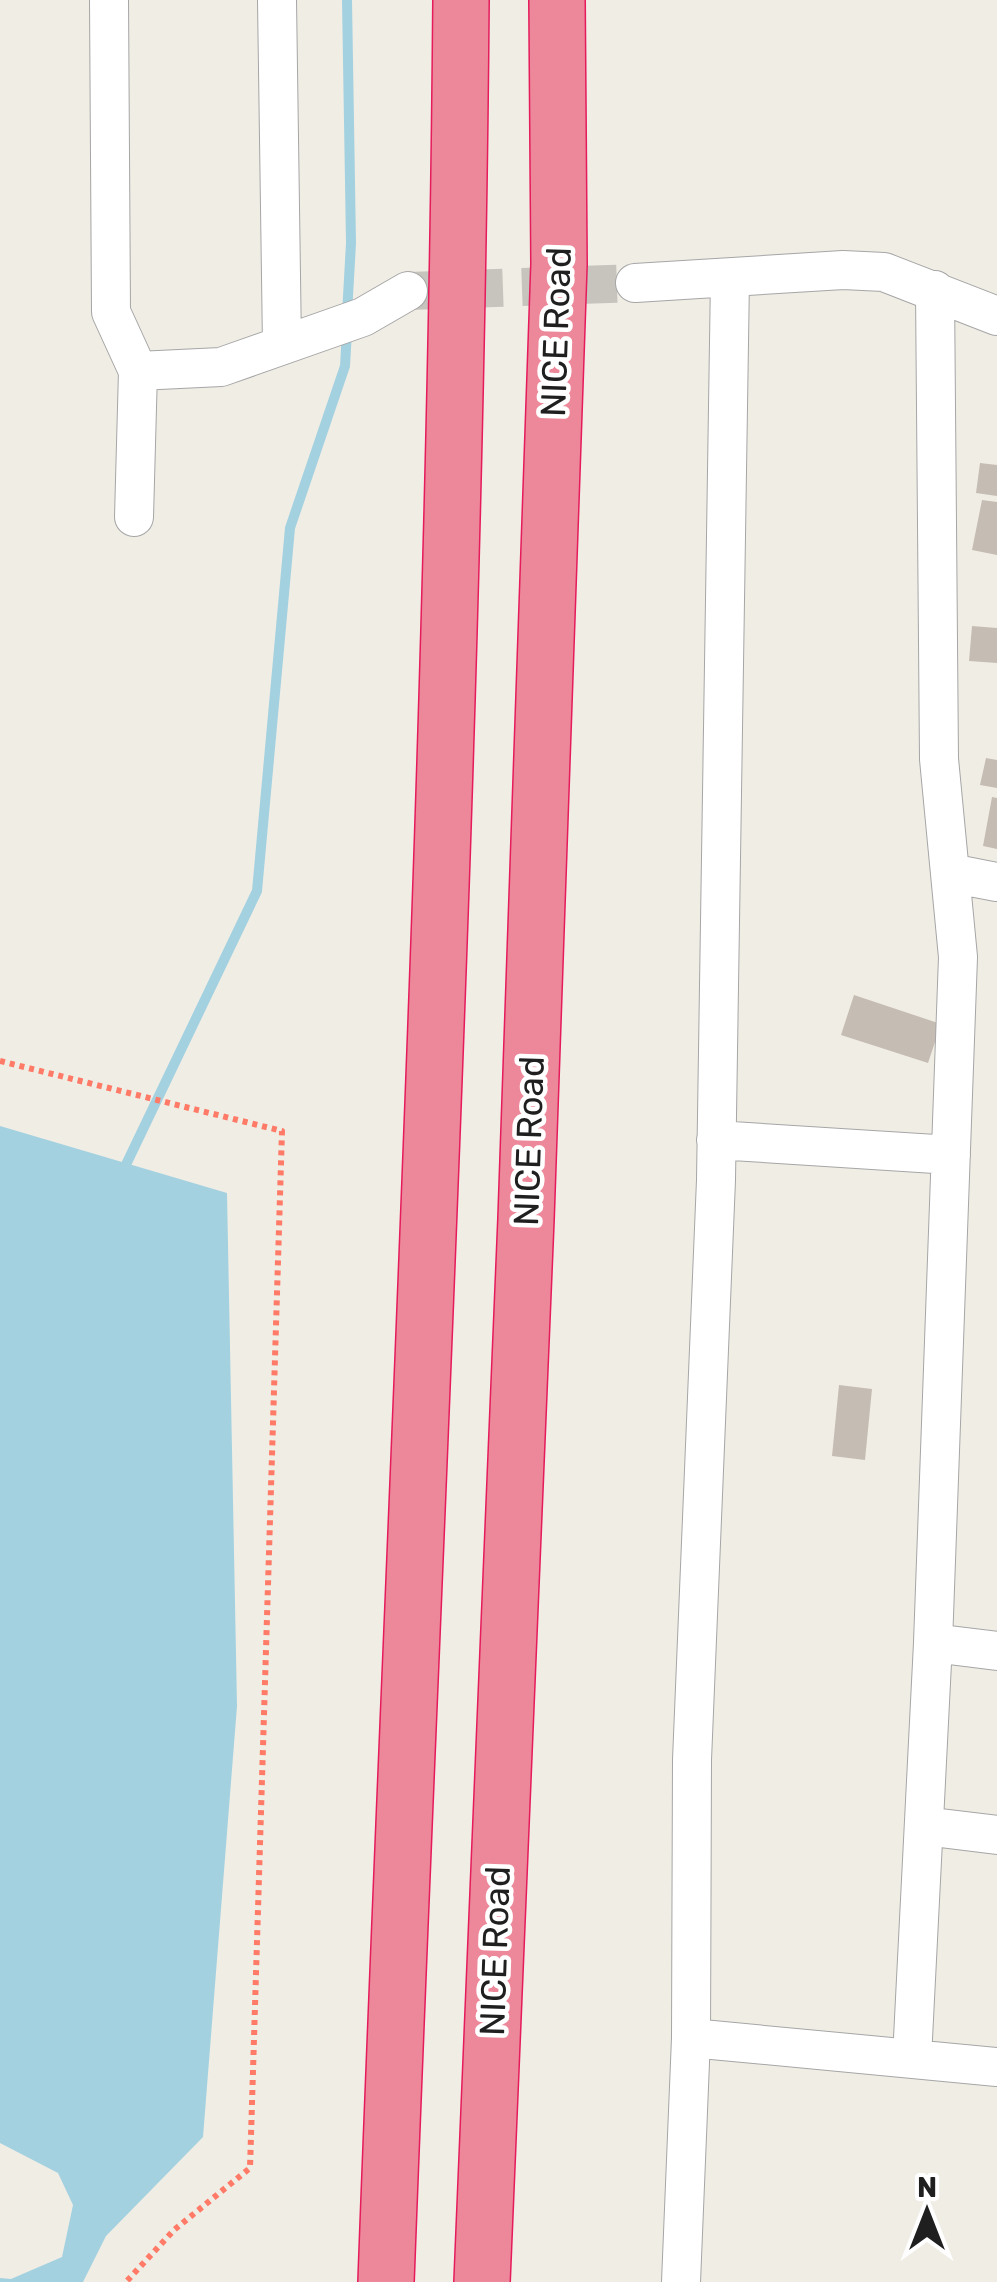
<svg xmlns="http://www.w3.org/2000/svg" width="997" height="2282" font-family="Rubik,sans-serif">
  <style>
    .water { fill: #a3d1e0 }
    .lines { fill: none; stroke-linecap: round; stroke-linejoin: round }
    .stream { stroke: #a3d1e0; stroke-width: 10 }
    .building { fill: #c5bcb4 }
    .minor-tunnel { stroke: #c6c4bd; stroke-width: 38; stroke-dasharray: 38 19; stroke-linecap: butt }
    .minor-casing { stroke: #a6a6a6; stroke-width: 40 }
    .highway-casing { stroke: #e51b5c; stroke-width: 58 }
    .path { stroke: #ff7a67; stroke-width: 6; stroke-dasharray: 5 5; stroke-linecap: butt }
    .minor { stroke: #fff; stroke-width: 38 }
    .highway { stroke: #ec8899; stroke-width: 55 }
    .labels { text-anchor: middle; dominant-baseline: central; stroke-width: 9; stroke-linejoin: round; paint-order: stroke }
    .street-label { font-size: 35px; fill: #1f1f1f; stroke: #fff }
  </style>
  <rect width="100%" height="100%" fill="#f0ede5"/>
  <path class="water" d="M0 1126 227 1193 237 1706 203 2137 106 2236 83 2282H0V2278L11 2279 62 2257 73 2205 58 2173 0 2143Z"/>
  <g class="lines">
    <path class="stream" d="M347 0 351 243 347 314
      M122 1173 257 891 290 528 345 366 347 331"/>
  </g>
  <path class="building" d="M980 463 997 465V496L976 493Z
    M982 500 997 502V555L972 550Z
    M972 626 997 628V663L969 661Z
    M986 758 997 760V788L980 785Z
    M992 797 997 798V849L983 846Z
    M854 995 941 1024 928 1063 841 1035Z
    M839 1385 872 1389 865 1460 832 1456Z"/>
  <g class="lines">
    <path class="minor-tunnel" d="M408 291 635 283"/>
    <g class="minor-casing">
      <path id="minor" d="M109 0 111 312 138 371 221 367 363 317 408 291
        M277 0 282 345
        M635 283 843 270 884 272 997 316
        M134 517 138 371
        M950 873 997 882
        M716 1140 951 1155
        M933 1643 997 1651
        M924 1826 997 1835
        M691 2038 997 2067
        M912 2058 933 1643 958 957 939 759 935 290
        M681 2282 691 2038 692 1760 716 1180 730 278"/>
    </g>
    <g class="highway-casing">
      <path id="highway" d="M386 2282C414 1521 455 761 461 0
        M482 2282 526 1219 559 264 557 0"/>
    </g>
    <path class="path" d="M0 1061 282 1131 250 2168 174 2230 126 2282"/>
    <use href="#minor" class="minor"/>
    <use href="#highway" class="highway"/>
  </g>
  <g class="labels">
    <g class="street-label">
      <text transform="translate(556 332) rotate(-88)">NICE Road</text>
      <text transform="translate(529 1141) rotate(-88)">NICE Road</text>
      <text transform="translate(495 1951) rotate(-88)">NICE Road</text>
    </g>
  </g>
  <g transform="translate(927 2212)" stroke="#ffffff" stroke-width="8" paint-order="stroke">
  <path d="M0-8L18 38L0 25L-18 38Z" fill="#1f1f1f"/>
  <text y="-15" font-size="28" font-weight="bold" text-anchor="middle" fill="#1f1f1f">N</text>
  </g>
</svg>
